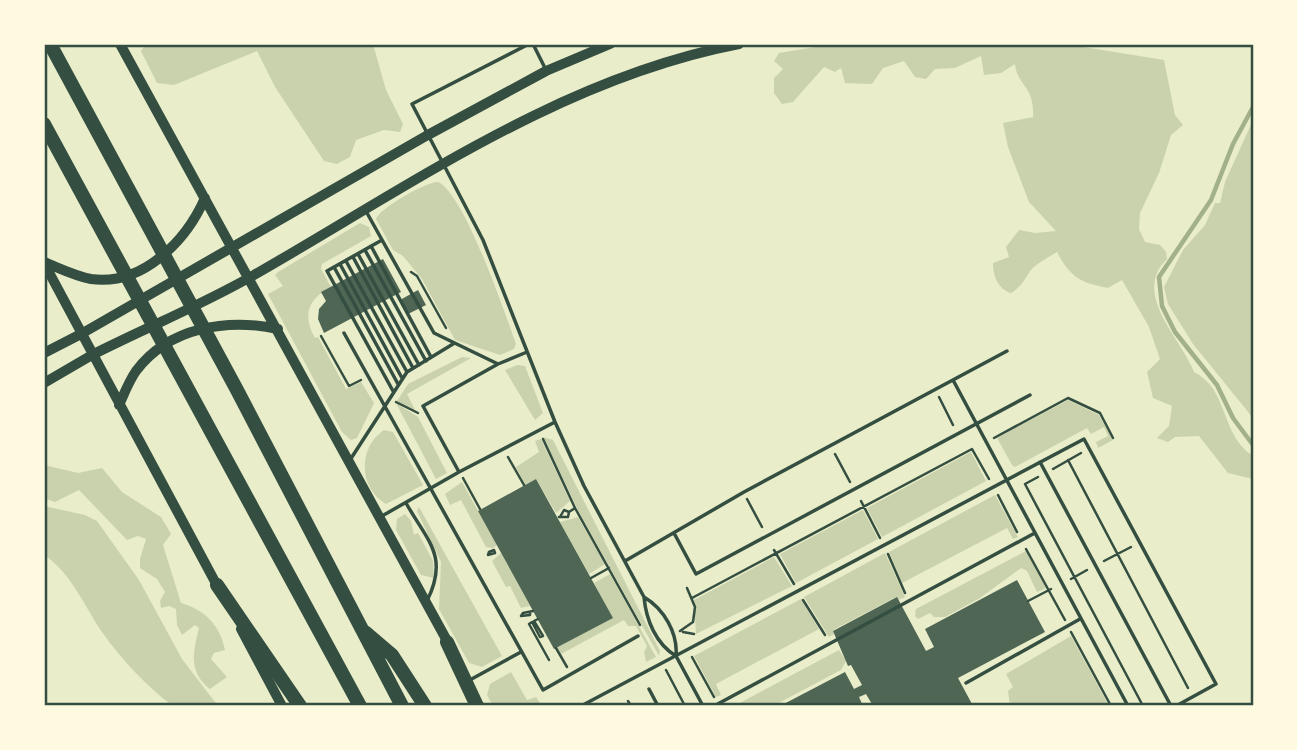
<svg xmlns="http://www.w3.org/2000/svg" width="1297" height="750" font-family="'Titillium Web',sans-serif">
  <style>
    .green { fill: #cad2ad }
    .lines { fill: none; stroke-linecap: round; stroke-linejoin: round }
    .stream { stroke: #a3b18a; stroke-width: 4.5 }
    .building { fill: #4f6655 }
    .path { stroke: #344e41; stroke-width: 2.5 }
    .service { stroke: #344e41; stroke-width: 3.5 }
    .tertiary { stroke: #344e41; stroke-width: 10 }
    .secondary { stroke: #344e41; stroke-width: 10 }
    .motorway { stroke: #344e41; stroke-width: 14 }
    .neatline { fill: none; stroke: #344e41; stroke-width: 2.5 }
  </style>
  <rect width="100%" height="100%" fill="#e9edc9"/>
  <path class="green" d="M146 44H373L386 90 403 124 400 132 384 130 356 140 350 157 337 164 324 161 275 87 257 51 174 85 157 83 141 51Z
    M833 44H1065L1164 60 1175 115 1183 125 1171 135 1159 173 1140 213 1139 229 1145 242 1160 245 1166 252 1167 259C1131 294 1181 338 1194 372 1229 389 1220 435 1253 456V479L1228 473 1199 436 1175 437 1168 442 1157 438 1169 426 1172 406 1153 398 1147 372 1160 359 1149 327 1122 280 1108 288C1081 283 1070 277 1057 252 1048 258 1038 262 1031 270 1024 280 1022 286 1011 293 998 289 993 276 993 263L1009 257 1006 247 1019 230 1035 233 1056 231 1029 202 1008 147 1003 123 1033 117C1035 86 1017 86 1015 64L1001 73 984 75 981 56 955 68 935 69 926 79 915 77 904 61 883 68 872 84 845 83 841 68 835 72 824 67 793 102 782 104 774 93V78L783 69 774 61 779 53Z
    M1253 120V418L1193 344 1168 304 1164 287 1183 250 1205 225 1215 203H1220L1225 182Z
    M438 182C464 193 505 313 516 344L514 349 500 355 455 340 422 279 403 256 393 250 376 219C379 209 425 182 438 182Z
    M360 223 369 227 371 236 322 264 321 269 331 287C308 299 302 315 315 338L318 337 346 389 361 382 374 403 357 438 351 440 342 432 268 294 283 286 275 275 278 272Z
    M462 357 471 358 407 394 416 412 397 401 408 384Z
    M517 365 525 366 543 413 535 420 505 370Z
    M1068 400 1099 415 1113 440 1098 448 1096 442 1108 436 1104 427 1091 434 1087 428 1015 467 1012 465 997 438Z
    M396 403 418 417 447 473 436 479Z
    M384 430 393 432 423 485 386 504C358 488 358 447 384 430Z
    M543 437 553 440 660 651 659 656 580 514Z
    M541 439 570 501 556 513 536 479 525 485 516 467 539 452 535 441Z
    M971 452 986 481 882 537 867 508Z
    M44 465 78 473 102 468 122 492 161 517 171 534 163 545 181 603C205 610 220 625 225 650L214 653 211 659 227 677 210 689C188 672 193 652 199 628L195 625 182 635 177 625 176 609 169 606 161 608 160 601 165 592 157 579 140 568V559L146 539 138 536 127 540 79 490 55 502 44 498Z
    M462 482 497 545 493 548 486 547 461 500 450 505 445 494Z
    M995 495 1018 537 1013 539 1007 528 902 583 889 552Z
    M44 506 85 515 97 521 139 580 182 659 218 706H173C147 687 121 659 102 632 85 607 70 571 44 555Z
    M419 507 502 656 482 667 469 663 439 609 441 562 417 511Z
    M863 510 878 539 796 583 780 554Z
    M405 514 411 521 414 535 418 533 433 561 434 578 421 575 396 530 397 519Z
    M578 517 605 564 589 574 560 522Z
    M1026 551 1046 588 1037 592 1027 571 1021 568 980 598 945 617H934L930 613 918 619 915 616 916 609Z
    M501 553 530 606 521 608 510 586 506 587 492 561Z
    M885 553 905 597 898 600 896 597 833 630 834 634 829 637 804 597Z
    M774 557 792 586 696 634 694 600Z
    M610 574 656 657 646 662 644 652 647 646 636 626H628L624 620 561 654 557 647 612 618 594 583Z
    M801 599 819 629 716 684 721 695 716 697 694 656Z
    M1071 636 1109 706H1010L1008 691 1013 687 1006 674Z
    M839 650 846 661 841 670 773 706H734Z
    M511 672 527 700 536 697 542 706H493L487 695 490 684Z"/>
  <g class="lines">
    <path class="stream" d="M1253 107 1233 144 1211 200 1159 277 1162 306 1175 332 1217 385 1233 418 1253 445"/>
  </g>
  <path class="building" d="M383 259 401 292 324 333 318 319 319 309 326 301 321 292Z
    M418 290 426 305 408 314 400 300Z
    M536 479 613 618 554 649 478 511Z
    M1017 580 1045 632 958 678 972 704 969 706H873L866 694 859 697 863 706H780L845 672 854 689 862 685 851 665 848 666 833 631 897 597 926 651 934 647 925 629Z"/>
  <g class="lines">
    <path class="path" d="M411 272 417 276 446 328
      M321 336 349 386 361 380
      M939 397 953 425
      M396 402 418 413
      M994 438 1068 398 1100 413 1113 438
      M543 439 575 508 640 625
      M835 454 850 482
      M508 457 524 485
      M1068 460 1188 688
      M1053 469 1081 453
      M1038 477 1025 484 1143 706
      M463 478 480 509
      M998 495 1017 532
      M747 499 762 527
      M861 501 880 538
      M559 517H568L569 512 575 508
      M560 517 564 510 569 512
      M1026 549 1065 620
      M494 550 495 553 488 555 489 552Z
      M774 550 794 584
      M888 554 905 593
      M1104 561 1131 547
      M591 578 609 568
      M1071 579 1087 570
      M692 598 972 449 989 479
      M803 600 825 635
      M1028 601 1051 589
      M530 612V615L521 616 523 613 533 611
      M538 619 534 621 543 636 540 637 532 622 529 624 549 660
      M680 631 693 622 695 607 687 588
      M683 632 694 634
      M1071 632 1111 706
      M556 648 567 667
      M692 657 714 697
      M666 670 685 706
      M628 701 631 706"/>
    <path class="service" d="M529 44 412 104 483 240 555 422 584 486 644 597C646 620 656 644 676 656
      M533 44 546 70
      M367 213 434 333 498 364 527 352
      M382 240 327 271 393 391
      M371 246 431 357
      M365 250 426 361
      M358 254 419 365
      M353 257 413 368
      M346 261 407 372
      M340 264 402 378
      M334 267 398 384
      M344 333 543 690 638 636
      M498 364 423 406 459 472 555 422
      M953 380 1128 706
      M350 460 407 372 453 344
      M1040 462 1171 706
      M406 503C428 542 449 556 427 601
      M382 516 459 472
      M674 533 696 574 1030 395
      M625 561 744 492 1007 351
      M644 597C664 609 678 633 676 656
      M676 656 703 706
      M468 681 521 652
      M966 683 1080 619
      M649 689 658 706
      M581 706 1084 439 1216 684 1176 706
      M714 706 1033 534"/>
    <path class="tertiary" d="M44 353 81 334
      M44 383 92 355"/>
    <path class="secondary" d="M120 44 451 648
      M44 262C59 268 75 276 91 279 143 286 186 241 205 198
      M44 263 220 591
      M81 334 426 136 546 71 610 44
      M92 355C145 328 202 305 254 275 408 187 561 78 739 44
      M119 405C124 394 129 381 136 371 169 327 227 318 278 329
      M241 629 282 706"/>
    <path class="motorway" d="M50 44 237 390 402 706
      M44 124 360 706
      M217 585 300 706
      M365 632 392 655 425 706
      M447 642 477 706"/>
  </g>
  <rect width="1297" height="750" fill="none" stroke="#fefae0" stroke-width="91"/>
  <rect x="46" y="46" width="1206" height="658" class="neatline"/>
</svg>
